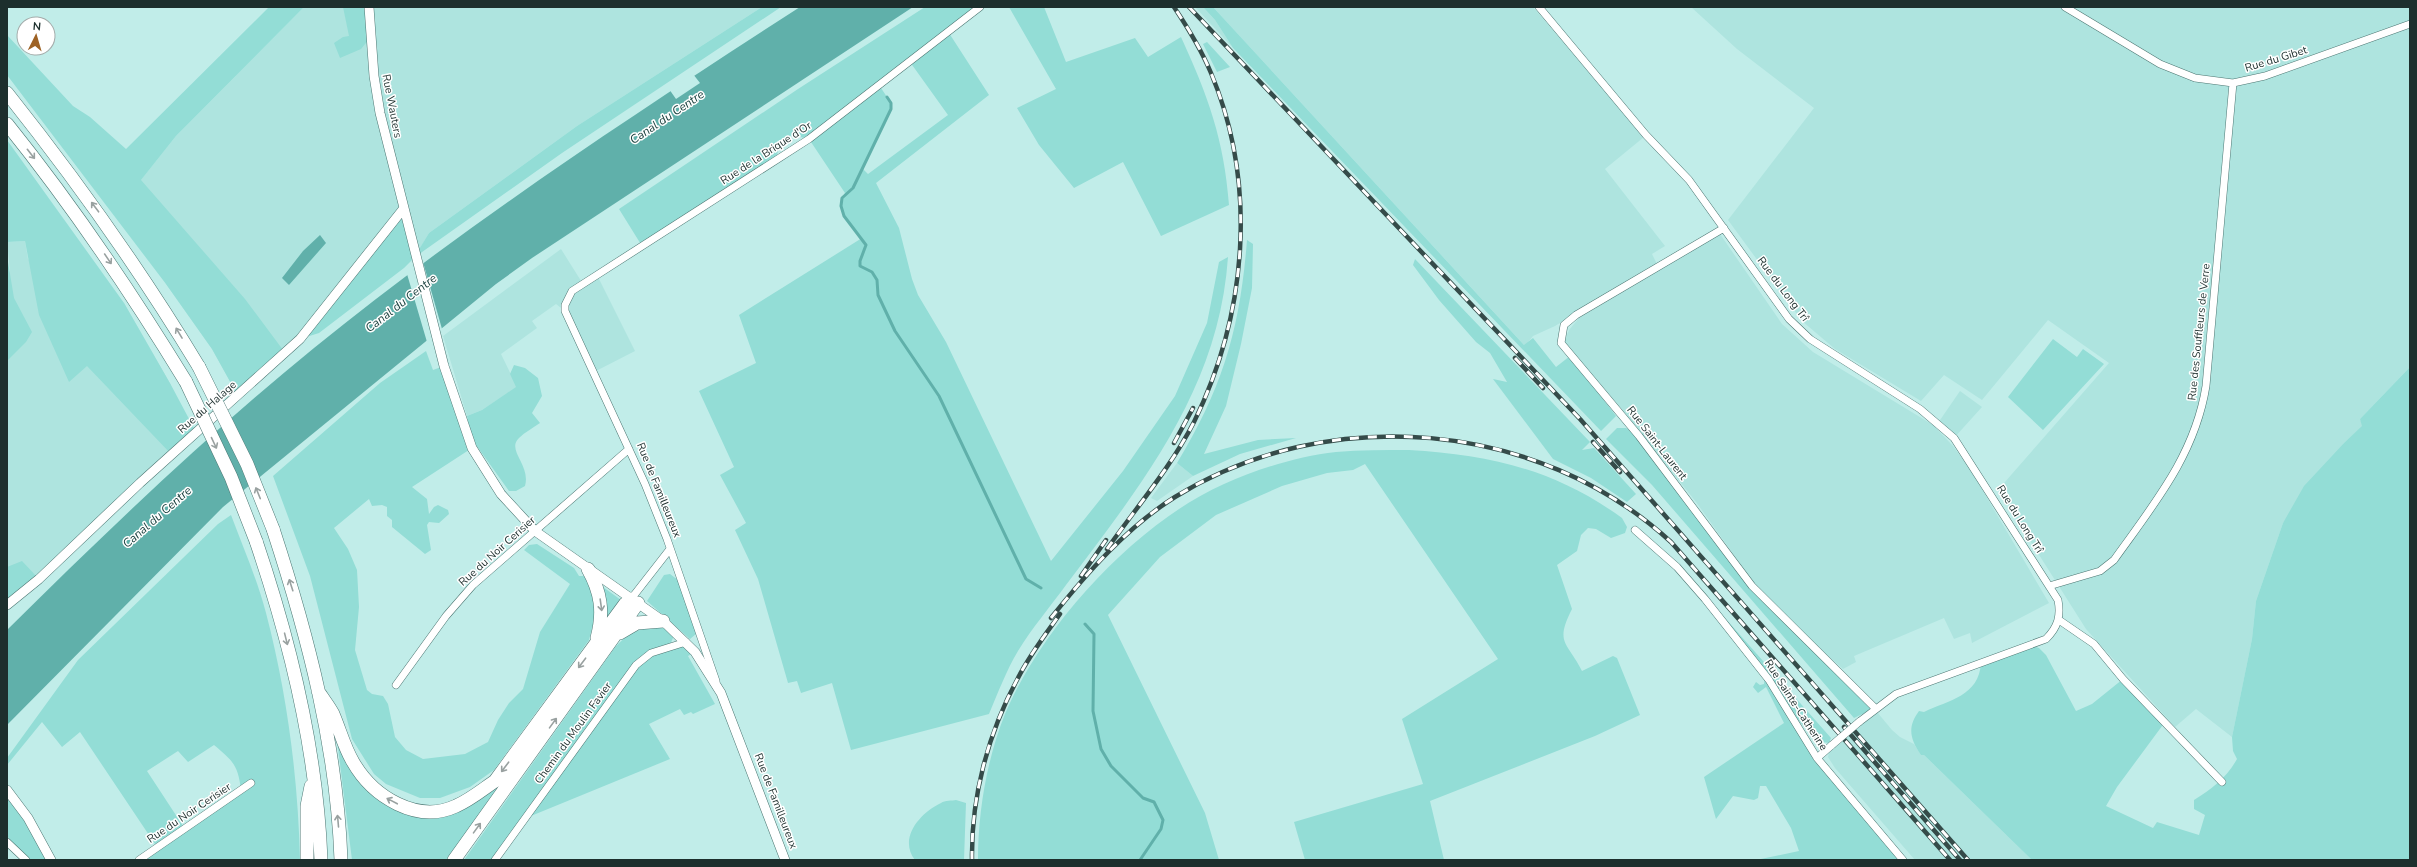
<svg xmlns="http://www.w3.org/2000/svg" width="2417" height="867" font-family="'Nunito Sans',sans-serif">
  <style>
    .built { fill: #aee4df }
    .green { fill: #93ddd6; fill-rule: evenodd }
    .water { fill: #60b0aa }
    .pier { fill: #c1ede9 }
    .lines { fill: none; stroke-linecap: round; stroke-linejoin: round }
    .stream { stroke: #60b0aa; stroke-width: 3 }
    .minor-casing { stroke: #4c7672; stroke-width: 8 }
    .tertiary-casing { stroke: #4c7672; stroke-width: 10 }
    .motorway-casing { stroke: #4c7672; stroke-width: 14 }
    .minor { stroke: #fff; stroke-width: 7 }
    .tertiary { stroke: #fff; stroke-width: 9 }
    .motorway { stroke: #fff; stroke-width: 13 }
    .rail-casing { stroke: #354b49; stroke-width: 4.5 }
    .rail { stroke: #fff; stroke-width: 3; stroke-dasharray: 9; stroke-linecap: butt }
    .minor-bridge-casing { stroke: #4c7672; stroke-width: 8; stroke-linecap: butt }
    .motorway-bridge-casing { stroke: #4c7672; stroke-width: 14; stroke-linecap: butt }
    .minor-bridge { stroke: #fff; stroke-width: 7 }
    .motorway-bridge { stroke: #fff; stroke-width: 13 }
    .oneway { stroke: #99a1a0 }
    .labels { text-anchor: middle; dominant-baseline: central; stroke-width: 3; stroke-linejoin: round; paint-order: stroke }
    .street-label { font-size: 11px; fill: #1d2f2d; stroke: #fff }
    .water-label { font-size: 12px; font-style: italic; fill: #1c4340; stroke: #fff }
  </style>
  <rect width="100%" height="100%" fill="#c1ede9"/>
  <path class="built" d="M304 7H762L577 126 429 233 415 257 300 339 235 390 212 349 166 284 140 181 176 136Z
    M1195 7H1203L1215 20 1233 48Z
    M1213 7H1533L1644 137 1605 169 1665 246 1652 254 1657 264 1555 326 1533 336 1525 346Z
    M1691 7H2410V367L2360 419 2363 426 2345 442 2283 523 2256 601 2252 639 2232 737 2196 709 2175 727 2086 629 1998 490 2109 363 2048 320 1982 400 1944 375 1921 401 1835 349 1802 321 1728 220 1814 108 1737 49Z
    M1720 234 1782 324 1813 352 1933 425 1953 446 1970 469 2049 603 1972 643 1970 633 1954 639 1944 618 1854 656 1856 662 1843 669 1809 639 1757 587 1696 502 1622 409 1564 343 1569 330 1579 318Z
    M25 241 28 259 124 303 171 385 168 451 172 455 39 579 33 573 7 596V276L10 271 7 242Z
    M561 249 583 284 597 275 635 351 594 372 565 311 556 304 532 321 537 328 501 354 517 387 482 410 467 416 443 336Z
    M1960 391 1982 407 1954 438 1938 423Z
    M1177 463 1193 476 1157 501 1151 498Z
    M1877 712 1892 730 1900 737 1914 744 1921 755H1924L2032 860H1915L1835 768 1828 757 1829 753Z"/>
  <path class="green" d="M269 7H304L176 136 141 180 245 299 286 354 238 396 212 349 166 284 7 75V35L73 106 90 117 126 149Z
    M343 7H369L370 38 361 49 340 58 334 43 343 37 349 36Z
    M762 7H781L562 153 415 257 404 268 319 333 300 339 404 208 415 256 429 233 577 126Z
    M925 7H980L949 33 989 95 876 183 899 228 912 279 918 295 946 342 1051 561 1123 471 1175 396 1207 323 1219 262 1228 257C1219 389 1142 484 1066 585 1050 607 1032 628 1018 651 1006 671 998 693 989 714L851 750 832 683 801 693 797 681 788 683 758 579 735 530 746 523 720 475 734 467 699 391 756 363 739 315 862 238C852 225 834 211 845 193L809 139 792 135 780 142 776 160 642 246 619 209 798 89ZM910 62 948 115 868 174 863 169 891 109V103L879 85Z
    M1009 7H1044L1066 62 1135 38 1148 57 1181 37C1208 96 1224 139 1229 205L1161 236 1123 162 1074 188 1039 145 1017 108 1056 89Z
    M1203 7H1213L1524 345 1533 338 1556 367 1570 356 1616 416 1601 431 1233 48 1215 20Z
    M1207 42 1230 67 1217 72 1203 44Z
    M7 140 124 303 171 385 196 432 172 455 87 366 69 382 39 315 25 241 7 242Z
    M1247 240 1253 244 1252 288 1241 344 1226 406 1204 454 1258 440 1296 438 1240 454 1193 476 1177 463C1223 387 1240 329 1247 240Z
    M7 256 14 298 32 332 26 342 7 361Z
    M1415 259 1590 442 1582 450 1594 448 1636 494 1627 502 1591 478 1553 459 1493 379 1507 382 1490 353 1476 342 1439 300 1413 265Z
    M2053 339 2077 357 2083 349 2104 364 2043 430 2008 397Z
    M426 351 433 370 444 366 472 448 412 487 427 499 429 514 434 507 438 505 448 510 449 514 439 523 429 522 427 525 431 550 425 554 392 527V520L387 516V507L382 505 372 506 369 499 334 528 348 549 357 570 359 607 355 650 367 690 372 694 383 696 388 704 395 737 406 750 423 759 465 754 488 742 498 720 509 703 523 689 540 632 570 584 524 550 529 545 537 544 574 568 579 576H584L593 586 595 617 589 640 494 770 470 787 440 798H420L386 784 374 774 352 739 310 576 273 476 380 383Z
    M514 365 525 368 538 378 542 396 532 413 540 423C533 428 525 432 519 438 506 450 531 465 525 486L516 491H509L471 438 467 416 482 410 516 387 510 374Z
    M2410 367V860H2032L1924 755H1921C1910 739 1907 727 1919 711L1924 712C1949 700 1979 696 1981 663L2030 645 2039 648 2046 655 2076 711 2092 704 2123 679 2165 722 2117 787 2106 806 2153 828 2157 822 2199 835 2205 815 2194 809V800C2212 789 2227 777 2237 759L2233 751 2232 737 2252 639 2256 601 2283 523 2304 486 2345 442 2362 426 2360 419Z
    M1617 428H1626L1639 436 1752 586 1875 708 1854 718 1652 485 1606 439Z
    M1409 450C1490 455 1554 469 1622 518L1627 527 1625 533 1611 538 1596 529 1588 528 1581 535 1577 551 1557 565 1572 609C1554 644 1568 642 1582 671L1613 656 1617 658 1640 715 1595 736 1430 801 1444 860H1305L1294 822 1423 784 1402 719 1498 659 1365 464 1353 470 1327 473 1282 486 1216 515 1160 557 1108 615 1205 813 1219 860H978C978 811 987 759 1005 714 1042 626 1136 523 1224 484 1258 469 1298 456 1336 452 1360 450 1384 450 1409 450Z
    M231 515C243 547 257 579 266 613 287 693 298 777 300 860H139L157 847 80 732 62 747 42 722 7 765V758L78 660 218 524ZM214 745C233 761 238 765 241 790L185 829 147 771 178 751 188 762Z
    M22 561 39 579 7 605V567Z
    M670 574 678 580 696 634 690 639 647 601 664 575Z
    M603 587 621 600 607 621Z
    M1713 609 1718 610 1831 738 1829 743 1817 741 1798 720 1817 758 1903 860H1756L1799 851 1791 828 1766 786H1760L1758 798 1754 800 1733 796 1716 819 1704 777 1784 723 1766 687 1758 693 1753 687 1756 682 1760 685 1764 684 1765 676Z
    M653 626 676 631 669 647 686 642 695 652 688 656 715 704 693 714 691 712 684 715 680 709 649 724 670 759 526 818 495 860H464L616 646 630 633Z
    M336 732 363 785 441 815 516 764 448 860H352Z
    M7 790 47 860H27L7 836Z
    M956 800 966 803 964 860H915C898 838 920 813 941 803 945 800 952 801 956 800Z"/>
  <path class="water" d="M800 7H913L532 258 496 284 223 507 7 725V630C106 532 206 436 314 348 468 223 633 115 800 7Z
    M320 235 326 243 289 285 282 278 303 251Z"/>
  <path class="pier" d="M693 74 700 83 676 99 669 89Z
    M423 262 442 329 427 342 407 274Z"/>
  <g class="lines">
    <path class="stream" d="M887 97 891 103V109L853 188 842 198 841 206 844 216 866 245 860 261V266L872 272 877 280 878 295 895 331 939 396 1026 579 1041 588
      M1085 624 1094 634 1093 711 1101 749 1111 766 1143 798 1154 802 1163 820 1161 829 1140 860"/>
    <g class="minor-casing">
      <path id="minor" d="M1539 7 1646 135 1689 180 1789 319 1810 339 1920 409 1954 438 2058 600C2061 616 2058 627 2046 639L1896 694 1859 722
        M2065 7 2160 64 2195 78 2233 83 2265 76 2410 24
        M1724 228 1576 315 1564 325 1561 343 1639 436 1752 586 1875 708
        M1635 530 1677 567 1705 599 1769 680 1817 758 1903 860
        M2049 586 2100 571 2114 560C2154 504 2195 455 2206 386L2233 83
        M631 599 670 549
        M2059 620 2094 644 2123 679 2222 782
        M716 681 667 539 645 484 565 311V305L572 291 809 139 980 7
        M396 685 446 616 473 585 629 449
        M1817 758 1832 745
        M7 842 26 860
        M139 860 251 783
        M495 860 636 665 651 653 686 642"/>
    </g>
    <g class="tertiary-casing">
      <path id="tertiary" d="M369 7 374 76 380 113 444 366 472 448 501 494 535 531 663 621 695 652 721 693 785 860
        M7 605 39 579 140 483 300 339 404 208
        M7 790 28 818 51 860"/>
    </g>
    <g class="motorway-casing">
      <path id="motorway" d="M7 93C77 181 141 271 199 367
        M7 124C73 206 131 292 186 382
        M273 529C308 636 337 747 341 860
        M256 541C291 644 317 751 321 860
        M588 569C601 592 604 612 597 638
        M620 633 637 623 663 621
        M318 691C323 699 329 706 333 714 340 730 344 747 353 762 373 797 417 824 456 806 470 800 482 790 495 781L625 604 631 599
        M307 860V806L311 786
        M454 860 638 603"/>
    </g>
    <use href="#minor" class="minor"/>
    <use href="#tertiary" class="tertiary"/>
    <use href="#motorway" class="motorway"/>
    <g class="rail-casing">
      <path id="rail" d="M1189 7 1580 419 1968 860
        M1515 358 1543 388
        M1593 442 1620 472
        M1174 443 1193 408
        M1107 549C1136 508 1171 467 1194 422 1247 314 1258 185 1211 73 1201 49 1188 28 1174 7
        M1081 576 1106 540
        M1051 618C1086 574 1127 527 1175 497 1329 402 1538 420 1671 542L1950 860
        M1844 727 1960 860
        M972 860C971 797 988 733 1018 678 1029 656 1045 635 1060 614"/>
    </g>
    <use href="#rail" class="rail"/>
    <g class="minor-bridge-casing">
      <path id="minor-bridge" d="M1832 745 1859 722"/>
    </g>
    <g class="motorway-bridge-casing">
      <path id="motorway-bridge" d="M199 367 247 464 273 529
        M186 382 231 477 256 541"/>
    </g>
    <use href="#minor-bridge" class="minor-bridge"/>
    <use href="#motorway-bridge" class="motorway-bridge"/>
  </g>
  <defs><path id="oneway-shaft" d="M-6 0H5M1.5-3L5.5 0L1.5 3" fill="none" stroke-width="1.6" stroke-linecap="round" stroke-linejoin="round"/></defs>
  <g class="oneway">
    <use href="#oneway-shaft" transform="translate(31 154) rotate(52)"/>
    <use href="#oneway-shaft" transform="translate(95 207) rotate(-127)"/>
    <use href="#oneway-shaft" transform="translate(108 259) rotate(56)"/>
    <use href="#oneway-shaft" transform="translate(179 333) rotate(-121)"/>
    <use href="#oneway-shaft" transform="translate(214 443) rotate(65)"/>
    <use href="#oneway-shaft" transform="translate(258 493) rotate(-112)"/>
    <use href="#oneway-shaft" transform="translate(291 585) rotate(-108)"/>
    <use href="#oneway-shaft" transform="translate(601 605) rotate(82)"/>
    <use href="#oneway-shaft" transform="translate(286 639) rotate(76)"/>
    <use href="#oneway-shaft" transform="translate(582 663) rotate(127)"/>
    <use href="#oneway-shaft" transform="translate(553 723) rotate(-54)"/>
    <use href="#oneway-shaft" transform="translate(505 767) rotate(127)"/>
    <use href="#oneway-shaft" transform="translate(392 801) rotate(-152)"/>
    <use href="#oneway-shaft" transform="translate(338 821) rotate(-95)"/>
    <use href="#oneway-shaft" transform="translate(477 828) rotate(-54)"/>
  </g>
  <g class="labels">
    <g class="street-label">
      <text transform="translate(2276 59) rotate(-17)">Rue du Gibet</text>
      <text transform="translate(392 106) rotate(79)">Rue Wauters</text>
      <text transform="translate(766 153) rotate(-33)">Rue de la Brique d'Or</text>
      <text transform="translate(1783 289) rotate(53)">Rue du Long Trî</text>
      <text transform="translate(2199 332) rotate(-84)">Rue des Souffleurs de Verre</text>
      <text transform="translate(207 407) rotate(-41)">Rue du Halage</text>
      <text transform="translate(1657 443) rotate(52)">Rue Saint-Laurent</text>
      <text transform="translate(659 490) rotate(68)">Rue de Familleureux</text>
      <text transform="translate(2020 519) rotate(58)">Rue du Long Trî</text>
      <text transform="translate(497 551) rotate(-42)">Rue du Noir Cerisier</text>
      <text transform="translate(1796 705) rotate(57)">Rue Sainte-Catherine</text>
      <text transform="translate(573 733) rotate(-54)">Chemin du Moulin Favier</text>
      <text transform="translate(776 801) rotate(69)">Rue de Familleureux</text>
      <text transform="translate(189 813) rotate(-34)">Rue du Noir Cerisier</text>
    </g>
    <g class="water-label">
      <text transform="translate(667 117) rotate(-34)">Canal du Centre</text>
      <text transform="translate(401 303) rotate(-38)">Canal du Centre</text>
      <text transform="translate(157 517) rotate(-41)">Canal du Centre</text>
    </g>
  </g>
  <rect width="2417" height="867" fill="none" stroke="#1d2f2d" stroke-width="16"/>
  <g transform="translate(36 36) rotate(5)"><circle r="19" fill="#ffffff" stroke="#a5acab"/>
  <path d="M0-3L7 15L0 10L-7 15Z" fill="#9d6224"/>
  <text y="-6" font-size="11" font-weight="bold" text-anchor="middle" fill="#1d2f2d">N</text>
  </g>
</svg>
